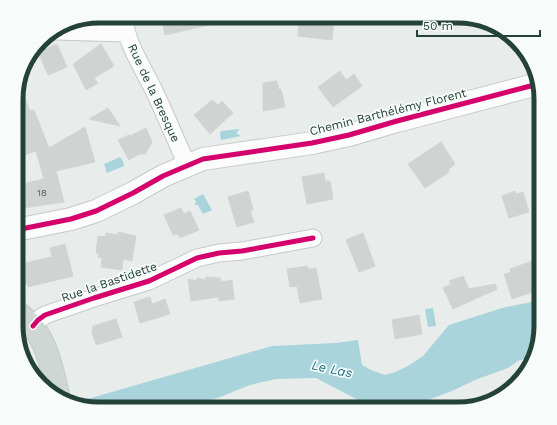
<svg xmlns="http://www.w3.org/2000/svg" width="557" height="425" font-family="'Work Sans',sans-serif">
  <style>
    .water { fill: #a9d4db }
    .building { fill: #cfd4d2; stroke: #d1d6d4 }
    .lines { fill: none; stroke-linecap: round; stroke-linejoin: round }
    .street-casing { stroke: #c5cac8; stroke-width: 19 }
    .secondary-casing { stroke: #c3cbc8; stroke-width: 24 }
    .primary-casing { stroke: #c3ccc9; stroke-width: 24 }
    .street { stroke: #fcfcfc; stroke-width: 17 }
    .secondary { stroke: #fcfcfc; stroke-width: 22 }
    .primary { stroke: #cfd7d5; stroke-width: 22 }
    .cycleway-casing { stroke: #f7fbf9; stroke-width: 8 }
    .cycleway { stroke: #d6006c; stroke-width: 5 }
    .labels { text-anchor: middle; dominant-baseline: central; stroke-width: 3.5; stroke-linejoin: round; paint-order: stroke }
    .number-label { font-size: 10px; fill: #506761 }
    .street-label { font-size: 12px; fill: #24423a; stroke: #f7fbf9 }
    .water-label { font-size: 13px; font-style: italic; fill: #1c6f80; stroke: #f7fbf9 }
    .rim { fill: none; stroke: #24423a; stroke-width: 5 }
  </style>
  <rect width="100%" height="100%" fill="#e8edeb"/>
  <path class="water" d="M239 129V130L237 132V134L241 136 221 140 220 134 221 131Z
    M120 157 123 161 124 166 107 173 104 164Z
    M203 194 212 210 203 214 198 205H195L196 201 194 199Z
    M541 300V332L530 357 518 361 508 368 475 380 452 391 404 409H386L360 401 316 378 276 379 250 385 220 397 181 409H94L77 402 272 346 336 343 358 340 362 365 371 370 385 375 395 372 408 366 423 356 449 325 502 308Z
    M433 308 436 326 428 327 425 309Z"/>
  <path class="building" d="M299 18 334 19 332 40 298 36Z
    M162 19H208L209 25 165 35Z
    M57 44 67 67 48 75 38 52Z
    M101 44 114 66 94 78 98 83 86 90 73 64Z
    M340 71 346 80 354 74 362 86 333 107 318 87Z
    M19 80 30 111 34 110 49 148 85 127 95 162 56 171 64 202 23 208 20 193 25 192 23 184 44 179 36 151 24 155 20 145 17 146V88Z
    M277 81 279 90 281 89 285 107 263 111V83Z
    M212 100 218 105 222 101 233 113 210 134 194 115Z
    M108 108 120 126 89 119Z
    M146 128 152 142 145 154H139L129 160 118 140 129 135 130 136Z
    M441 142 455 164 448 170 449 172 425 188 408 164Z
    M324 173 325 181H330L333 199 307 204 302 177Z
    M248 191 253 210 250 211 254 222 237 227 228 197Z
    M515 191 516 194 523 192 529 212 509 218 502 196Z
    M181 208 184 214 190 211 199 230 180 238 178 234 173 235 164 215Z
    M118 232 136 236 132 261 123 259 122 270 101 267 102 258 98 257 99 253H96L98 236 105 237 106 233 118 235Z
    M363 233 375 266 359 272 346 240Z
    M65 244 73 276 28 287 27 284H25L24 279 17 276 16 265 52 257 50 248Z
    M541 258V289L512 299 504 274 511 272 510 269Z
    M307 266 308 269 316 268 322 299 300 303 297 286 290 287 287 269Z
    M463 276 469 289 495 284 497 289 453 309 443 288 451 284 449 281Z
    M206 277 220 278 221 282 232 280 234 299 219 301 218 297 191 301 188 279 197 281V278L205 280Z
    M150 297 152 304 165 299 170 314 140 323 134 302Z
    M419 315 422 334 395 339 392 320Z
    M116 319 122 337 96 345 92 332 93 326Z"/>
  <g class="lines">
    <g class="street-casing">
      <path id="street" d="M125 20C124 41 148 76 157 97 167 119 177 142 187 165
        M55 31 126 33
        M33 326 38 320 45 315 94 298 149 281 197 258 219 253 242 251 313 238"/>
    </g>
    <g class="secondary-casing">
      <path id="secondary" d="M16 230 71 219 96 211 133 193 163 176 203 159 312 143 349 135 397 121 538 84"/>
    </g>
    <g class="primary-casing">
      <path id="primary" d="M16 311C46 333 50 361 58 394"/>
    </g>
    <use href="#street" class="street"/>
    <use href="#secondary" class="secondary"/>
    <use href="#primary" class="primary"/>
    <g class="cycleway-casing">
      <path id="cycleway" d="M16 230 71 219 96 211 133 193 163 176 203 159 312 143 349 135 397 121 538 84
        M33 326 38 320 45 315 94 298 149 281 197 258 219 253 242 251 313 238"/>
    </g>
    <use href="#cycleway" class="cycleway"/>
  </g>
  <g class="labels">
    <g class="number-label">
      <text x="42" y="192">18</text>
    </g>
    <g class="street-label">
      <text transform="translate(154 93) rotate(65)">Rue de la Bresque</text>
      <text transform="translate(388 112) rotate(-14)">Chemin Barthélémy Florent</text>
      <text transform="translate(109 282) rotate(-19)">Rue la Bastidette</text>
    </g>
    <g class="water-label">
      <text transform="translate(332 369) rotate(12)">Le Las</text>
    </g>
  </g>
  <path d="M0 0H557V425H0ZM99 23H458A76 76 0 0 1 534 99V326A76 76 0 0 1 458 402H99A76 76 0 0 1 23 326V99A76 76 0 0 1 99 23Z" fill="#f7fbf9" fill-rule="evenodd"/>
  <path class="rim" d="M99 23H458A76 76 0 0 1 534 99V326A76 76 0 0 1 458 402H99A76 76 0 0 1 23 326V99A76 76 0 0 1 99 23Z"/>
  <path d="M417 30v6h123v-6" fill="none" stroke="#24423a" stroke-width="2"/>
  <text x="423" y="30" font-size="12" fill="#24423a" stroke="#f7fbf9" stroke-width="3" paint-order="stroke">50 m</text>
</svg>
